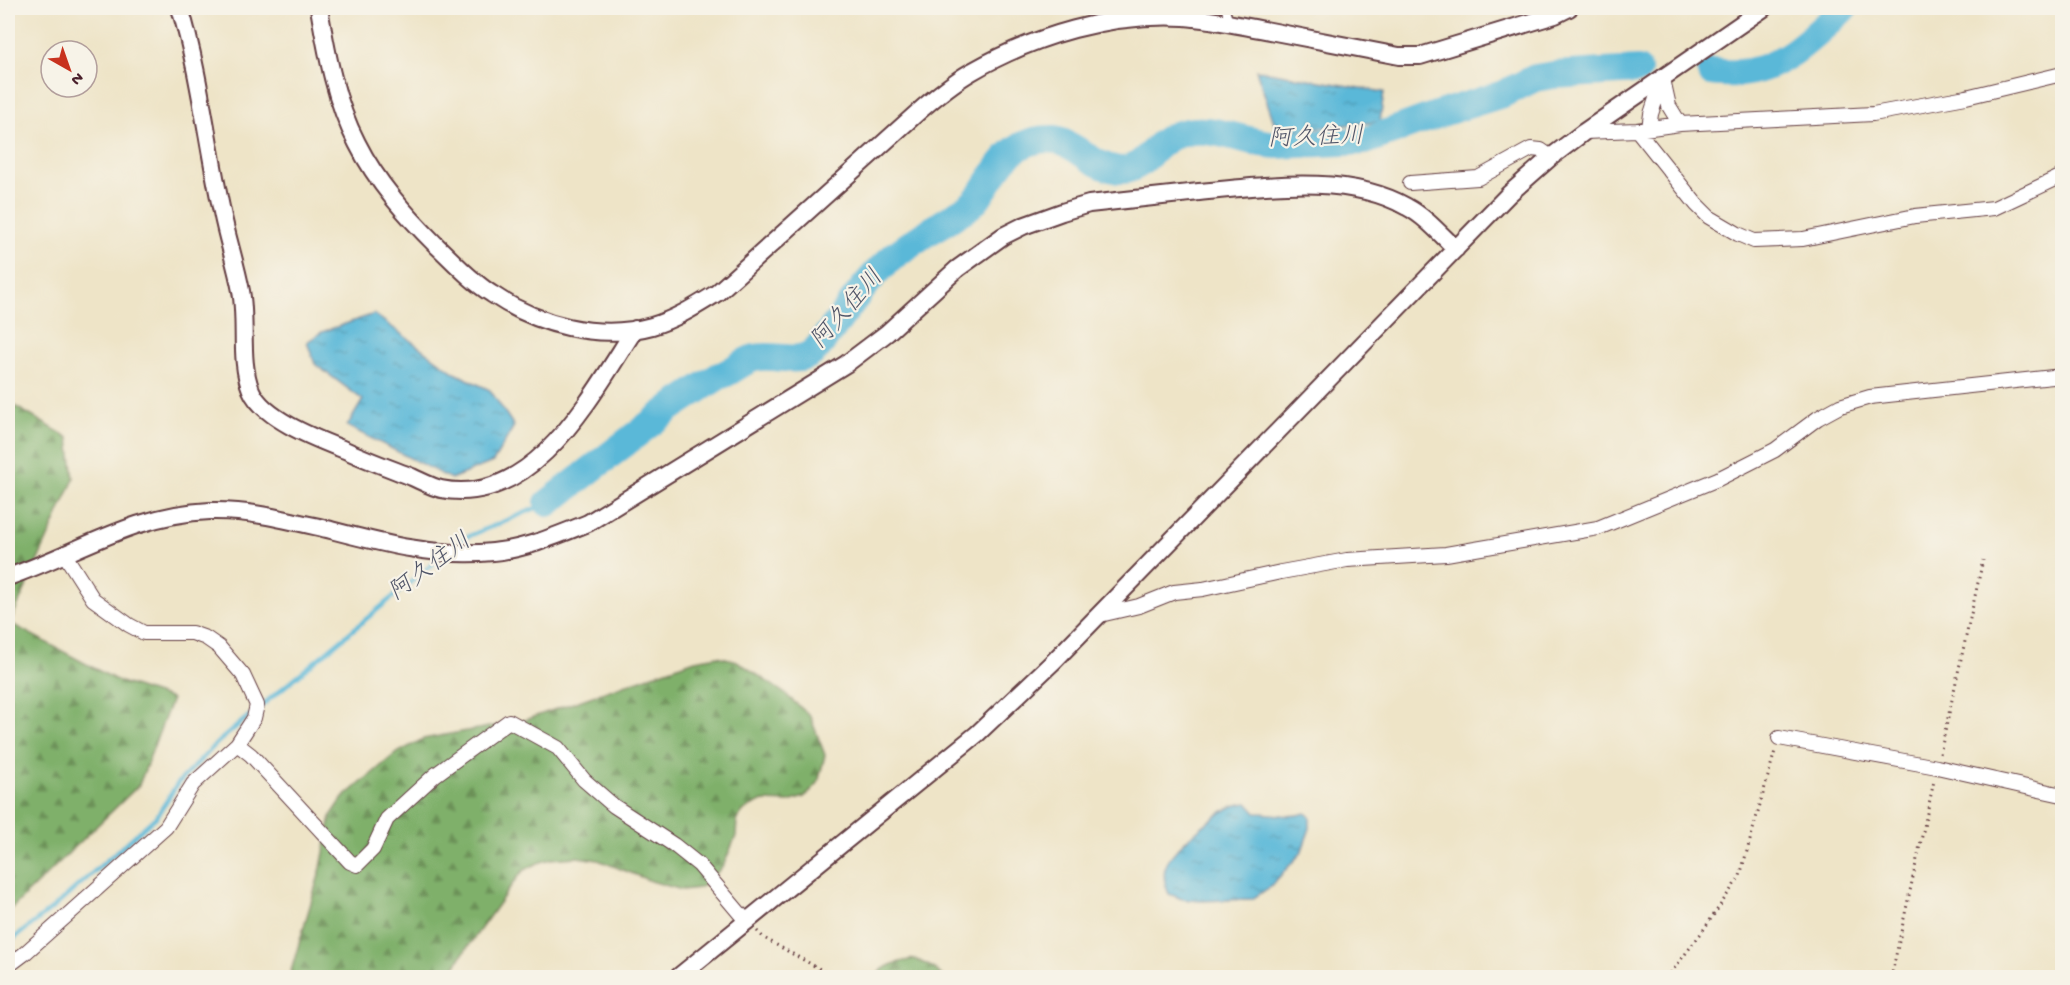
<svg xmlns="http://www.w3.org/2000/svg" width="2070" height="985" font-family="'Gochi Hand','Klee One',sans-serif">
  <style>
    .forest { fill: url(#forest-firs); stroke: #64684a; stroke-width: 1.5 }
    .water { fill: url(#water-ripples); stroke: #526c82; stroke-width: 1.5 }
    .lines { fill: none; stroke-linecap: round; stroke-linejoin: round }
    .stream { stroke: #5ab8d8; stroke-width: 4.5 }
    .river { stroke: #5ab8d8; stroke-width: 28 }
    .service-casing { stroke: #633d42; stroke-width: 10 }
    .minor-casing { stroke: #633d42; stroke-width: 16 }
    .tertiary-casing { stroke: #633d42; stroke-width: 20 }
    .path { stroke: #633d42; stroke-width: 3; stroke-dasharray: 1.5 4.5; stroke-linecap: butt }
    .service { stroke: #fff; stroke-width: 7 }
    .minor { stroke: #fff; stroke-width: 14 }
    .tertiary { stroke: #fff; stroke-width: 16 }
    .labels { text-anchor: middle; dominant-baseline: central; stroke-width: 4.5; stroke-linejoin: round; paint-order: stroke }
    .water-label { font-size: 24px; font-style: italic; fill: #505568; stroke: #f7f3e8 }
  </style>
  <defs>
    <pattern id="forest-firs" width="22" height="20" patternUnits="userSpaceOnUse" patternTransform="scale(1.5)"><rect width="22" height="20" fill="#7fb06a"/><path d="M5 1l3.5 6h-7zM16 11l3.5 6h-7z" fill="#6a8f57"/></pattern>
    <pattern id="water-ripples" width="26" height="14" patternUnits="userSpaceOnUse" patternTransform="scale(1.5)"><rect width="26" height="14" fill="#5ab8d8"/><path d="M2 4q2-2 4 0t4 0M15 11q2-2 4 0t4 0" fill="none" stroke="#4c95af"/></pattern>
  </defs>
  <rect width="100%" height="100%" fill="#f7f3e8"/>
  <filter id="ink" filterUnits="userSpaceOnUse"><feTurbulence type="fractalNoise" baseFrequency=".0167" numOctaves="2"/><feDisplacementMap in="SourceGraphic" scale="12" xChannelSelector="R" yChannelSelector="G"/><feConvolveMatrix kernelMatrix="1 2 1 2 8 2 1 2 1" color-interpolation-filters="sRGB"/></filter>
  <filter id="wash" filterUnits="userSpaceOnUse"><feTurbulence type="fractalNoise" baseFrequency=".008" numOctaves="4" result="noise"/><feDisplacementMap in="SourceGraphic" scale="24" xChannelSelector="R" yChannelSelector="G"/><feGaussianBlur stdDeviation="1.35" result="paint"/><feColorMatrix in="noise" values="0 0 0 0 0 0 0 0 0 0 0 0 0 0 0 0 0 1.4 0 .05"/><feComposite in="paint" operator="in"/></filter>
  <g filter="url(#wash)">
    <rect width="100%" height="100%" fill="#eee4c7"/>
    <path class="forest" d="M8 402 69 438 74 479 10 623 118 681 172 699 139 785 8 912Z
      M718 656 737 661 784 693 810 716 825 755 818 783 809 793 804 797 789 802 763 801 744 810 737 819 736 836 723 866 710 880 699 888 682 890 651 881 598 860 577 857 551 859 538 863 523 871 516 879 462 955 449 977 289 978 321 868 331 816 343 798 395 754 423 739 522 721 695 660Z
      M915 959 934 968 943 977H875C884 964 899 962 915 959Z"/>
    <path class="water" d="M1256 70 1384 92 1380 122 1277 131Z
      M374 314 455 373 490 390 514 426 493 462 451 479 347 426 363 400 315 364 307 342 322 332Z
      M1247 803 1256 813C1273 813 1289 819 1306 813L1310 817V828L1301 853 1270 887 1252 899 1200 901 1182 899 1169 894C1165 885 1162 873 1167 863 1174 847 1214 816 1229 808 1235 805 1241 804 1247 803Z"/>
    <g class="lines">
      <path class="stream" d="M452 548 462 539 548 503
        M260 707 441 557
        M8 943 53 908 157 816 178 783 218 742 249 716"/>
      <path class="river" d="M1711 72C1720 73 1730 74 1739 73 1782 71 1814 35 1844 8
        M548 503 673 406 719 376C732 373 741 361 755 358 773 353 796 365 812 353 820 347 826 336 832 329 851 304 870 276 894 256 913 241 934 229 954 216 961 211 971 207 976 200 991 183 1000 156 1023 145 1069 124 1082 166 1119 170 1142 172 1152 146 1171 137 1207 120 1241 143 1277 145L1365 141 1442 113 1503 94 1535 78 1554 75 1638 70"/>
    </g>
  </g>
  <g filter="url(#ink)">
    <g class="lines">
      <g class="service-casing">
        <path id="service" d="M1225 8 1229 21"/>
      </g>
      <g class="minor-casing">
        <path id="minor" d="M1663 79 1669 106 1680 124
          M1649 128 1651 114 1663 77
          M1637 130 1696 204 1709 217 1738 234 1754 241 1803 239 1915 216 1994 208 2062 176
          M1584 132 1637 130 1680 124 1873 114 1966 97 2062 74
          M1410 183 1478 178 1531 149 1541 150 1551 157
          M1100 615 1139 606 1174 592 1203 589 1281 572 1347 560 1446 554 1598 528 1718 479 1775 450 1818 418 1840 406 1870 397 2062 376
          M1779 738 1937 767 2062 795
          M237 744 251 755 350 862 357 865 373 849 387 819 435 775 509 721 558 748 584 780 614 806 674 845 699 865 747 922
          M8 966 24 954 166 827 193 784 237 744 254 718 257 705 243 675 219 647 206 638 192 633H144L129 625 93 599 65 555"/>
      </g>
      <g class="tertiary-casing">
        <path id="tertiary" d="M180 8C200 74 207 144 222 212 227 238 236 264 241 291 247 322 239 361 251 390 263 419 317 439 345 450 367 460 389 468 412 477 421 481 432 487 441 489 534 508 593 393 635 329
          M319 8C327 54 335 101 357 143 377 183 406 215 437 246 454 262 472 282 492 294 538 325 598 341 652 326 676 319 696 306 717 293L917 113C934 98 952 83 971 72 1035 35 1111 13 1184 17 1213 19 1242 26 1270 31 1313 39 1356 48 1399 56H1420L1555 15 1569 8
          M8 577C78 553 134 514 210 511 250 510 288 520 327 529 381 543 436 558 493 552 526 549 558 535 588 523L846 364 887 333 957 269 1003 236 1023 226 1062 212 1089 204C1126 200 1163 196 1199 192 1265 186 1348 173 1407 207 1426 217 1441 235 1456 249
          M677 978 977 734 1054 661 1509 194 1551 157 1584 132 1764 8"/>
      </g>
      <path class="path" d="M1940 754 1983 560
        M757 931 764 938 836 978
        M1667 978 1702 932 1740 876 1775 751
        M1891 978 1934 781"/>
      <use href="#service" class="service"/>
      <use href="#minor" class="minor"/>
      <use href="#tertiary" class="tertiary"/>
    </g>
  </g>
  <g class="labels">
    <g class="water-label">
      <text transform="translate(1316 139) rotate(-2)">阿久住川</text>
      <text transform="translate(848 310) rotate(-49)">阿久住川</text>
      <text transform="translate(431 568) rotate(-37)">阿久住川</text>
    </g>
  </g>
  <rect width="2070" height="985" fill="none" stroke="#f7f3e8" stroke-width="30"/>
  <g transform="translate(69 69) rotate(140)"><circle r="28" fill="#f7f3e8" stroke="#b29e9c" stroke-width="1.5"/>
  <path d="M0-4.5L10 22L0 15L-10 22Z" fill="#c8321e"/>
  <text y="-9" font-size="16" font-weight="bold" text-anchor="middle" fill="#4a1f2b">N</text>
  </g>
</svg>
